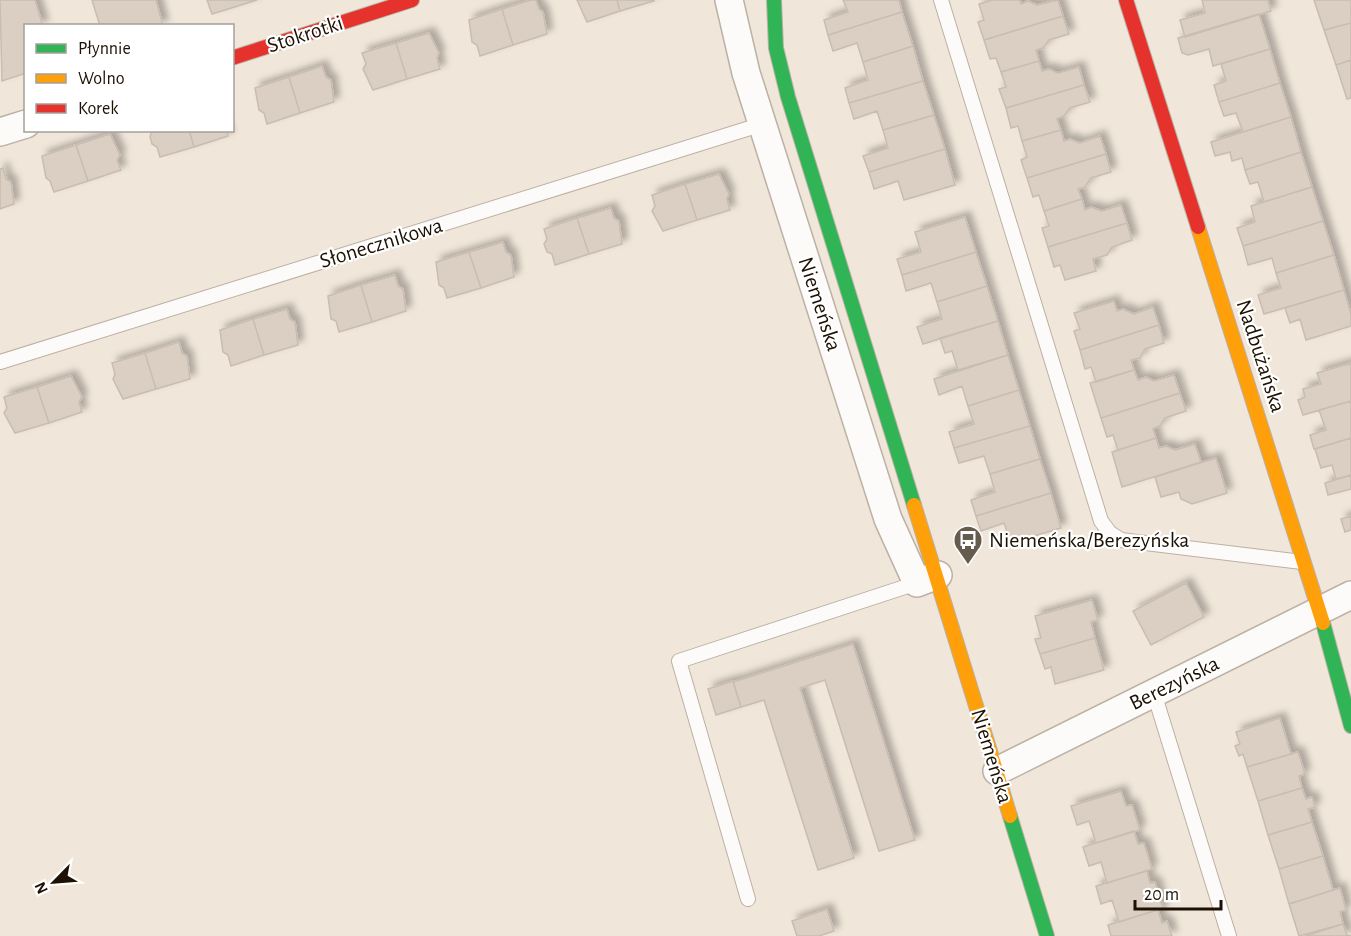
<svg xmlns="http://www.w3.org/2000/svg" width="1351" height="936" font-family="'Alegreya Sans',sans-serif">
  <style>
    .building { fill: #dbcec2; stroke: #c9bcb1; stroke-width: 1.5; filter: url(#shadow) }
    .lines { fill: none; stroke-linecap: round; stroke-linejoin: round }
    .lane-casing { stroke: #bbb1a4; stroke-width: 16 }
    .street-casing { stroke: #bbb1a4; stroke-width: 30 }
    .fast-casing { stroke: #bbb1a4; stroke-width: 16 }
    .slow-casing { stroke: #bbb1a4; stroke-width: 16 }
    .jam-casing { stroke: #bbb1a4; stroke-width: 16 }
    .lane { stroke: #fdfbf9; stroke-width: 14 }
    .street { stroke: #fdfbf9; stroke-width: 27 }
    .fast { stroke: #30b455; stroke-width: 14 }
    .slow { stroke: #ff9f0a; stroke-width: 14 }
    .jam { stroke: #e5322d; stroke-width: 14 }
    .labels { text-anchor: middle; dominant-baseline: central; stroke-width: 4.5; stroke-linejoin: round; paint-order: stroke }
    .street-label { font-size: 22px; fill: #1c1103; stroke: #fff }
    .poi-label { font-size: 22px; fill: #1c1103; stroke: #fff; text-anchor: start }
  </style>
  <defs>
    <filter id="shadow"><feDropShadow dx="5.5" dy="-5.5" stdDeviation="3" flood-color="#0004"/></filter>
  </defs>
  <rect width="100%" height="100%" fill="#f0e6d9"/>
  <path class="building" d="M0 0H35L43 26H26V73L2 81Z
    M92 0H156L163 26H100Z
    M207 0H257L212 14Z
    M531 0H536L539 9 543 12 547 34 513 45 502 9Z
    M577 0H617L620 11 587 22Z
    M617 0H653L654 1 620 11Z
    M843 0H899L902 12 828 35 824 20 848 12Z
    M992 0H1020L1021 4 1028 1 1037 5 1058 0 1063 16 984 40 978 22 984 20 979 4Z
    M1202 0H1268L1271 11 1185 37 1180 20 1205 13Z
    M1314 0H1351V23L1324 30Z
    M502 9 513 45 480 56 477 45 472 42 469 20Z
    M902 12 913 46 863 62 857 43 833 51 828 35Z
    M1259 14 1270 49 1213 66 1209 49 1188 55 1182 53 1178 38Z
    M1063 16 1069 34 1049 40 1043 48 1036 50 1039 61 1001 72 996 58 990 59 984 40Z
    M1351 23V60L1336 65 1324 30Z
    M429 33 439 53 437 58 440 69 407 79 396 43Z
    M396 43 407 79 373 90 363 69 366 64 362 53Z
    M913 46 923 81 849 103 845 88 868 80 863 62Z
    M1270 49 1280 83 1219 102 1214 85 1226 81 1221 64Z
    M1351 60V98L1347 99 1336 65Z
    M1039 61 1042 71 1049 69 1058 73 1079 67 1084 85 1006 108 999 89 1006 87 1001 72Z
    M322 66 326 77 331 80 334 102 300 113 289 77Z
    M289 77 300 113 267 124 264 113 259 110 255 88Z
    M923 81 934 115 883 130 877 111 854 119 849 103Z
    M1280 83 1291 117 1243 132 1236 113 1224 116 1219 102Z
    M1084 85 1090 102 1070 108 1064 116 1057 119 1061 130 1022 141 1018 126 1011 128 1006 108Z
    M934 115 945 149 869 172 863 156 888 148 883 130Z
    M1291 117 1301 152 1245 170 1242 158 1232 161 1230 152 1215 156 1211 142Z
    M152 130H189L194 147 160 157 157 147 152 144 150 137Z
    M189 130H226L228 136 194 147Z
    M1061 130 1064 141 1070 139 1080 143 1100 136 1106 154 1027 178 1021 160 1027 157 1022 141Z
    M110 134 120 155 117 160 121 170 88 181 76 145Z
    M76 145 88 181 54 192 50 181 46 178 42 156Z
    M945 149 955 185 904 200 898 181 874 189 869 172Z
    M1301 152 1312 187 1264 202 1258 182 1250 184 1245 170Z
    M1106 154 1111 172 1091 178 1085 187 1078 189 1082 199 1044 211 1039 195 1033 197 1027 178Z
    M3 168 6 179 11 182 14 204 0 209V169Z
    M719 174 729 194 727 199 730 210 697 220 685 184Z
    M685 184 697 220 663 231 652 211 655 206 652 195Z
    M1312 187 1323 221 1243 246 1237 228 1255 222 1251 206Z
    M1082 199 1085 210 1091 207 1102 211 1121 205 1127 223 1048 247 1042 228 1049 226 1044 211Z
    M611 208 614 218 619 221 622 244 589 254 577 218Z
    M965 217 976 252 902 275 897 259 921 252 915 232Z
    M577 218 589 254 555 265 552 254 547 252 544 244 547 239 544 229Z
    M1323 221 1334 255 1276 273 1272 258 1248 265 1243 246Z
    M1127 223 1132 240 1112 247 1107 255 1093 259 1096 271 1065 280 1060 265 1054 267 1048 247Z
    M503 242 506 252 511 255 514 277 481 288 469 252Z
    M469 252 481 288 447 298 444 288 439 285 436 262Z
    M976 252 987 286 937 302 931 283 906 291 902 275Z
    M1334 255 1344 290 1264 314 1258 295 1281 288 1276 273Z
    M395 275 398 286 403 289 406 311 372 322 361 285Z
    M361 285 372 322 339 332 336 321 331 319 328 296Z
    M987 286 998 321 923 344 917 327 942 319 937 302Z
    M1344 290 1351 314V326L1306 340 1300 319 1290 323 1285 308Z
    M1114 301 1117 311 1123 309 1134 314 1153 307 1159 325 1080 350 1074 331 1080 329 1074 313Z
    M287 309 290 319 295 322 298 345 264 355 253 319Z
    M253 319 264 355 231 366 228 355 223 352 220 330Z
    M998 321 1008 355 958 370 952 351 945 353 940 338Z
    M1159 325 1164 343 1145 349 1140 358 1131 360 1134 370 1096 382 1091 367 1085 369 1080 350Z
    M179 342 182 353 187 356 190 379 156 389 145 353Z
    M145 353 156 389 123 399 113 379 115 374 112 363Z
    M1008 355 1019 390 968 406 962 386 939 395 934 379Z
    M1351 363V401L1303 415 1298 400 1305 397 1303 389 1321 384 1317 373Z
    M1134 370 1138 380 1146 377 1154 381 1174 375 1180 393 1101 418 1090 383Z
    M71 376 82 397 79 402 82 412 49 423 37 387Z
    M37 387 49 423 15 433 4 413 7 408 4 397Z
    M1019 390 1030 426 954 448 949 432 974 424 968 406Z
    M1180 393 1186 411 1165 418 1160 426 1153 429 1156 438 1118 450 1113 435 1107 437 1101 418Z
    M1351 401V438L1314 449 1310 435 1326 430 1319 410Z
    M1030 426 1040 459 990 474 984 456 959 463 954 448Z
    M1156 438 1159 448 1166 446 1175 450 1195 444 1201 462 1122 487 1112 452Z
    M1351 438V475L1336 479 1332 465 1321 468 1315 449Z
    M1216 458 1227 493 1192 504 1181 499 1179 492 1161 497 1155 477Z
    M1040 459 1051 493 976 516 971 500 995 492 990 474Z
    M1351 475V489L1328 495 1325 483Z
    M1051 493 1061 528 1011 543 1004 523 981 531 976 516Z
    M1351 516V530L1345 532 1341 519Z
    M1186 583 1204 617 1151 645 1133 611Z
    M1092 600 1098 620 1091 622 1095 638 1040 654 1035 639 1041 638 1035 616Z
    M1095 638 1104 670 1055 684 1051 667 1045 669 1040 654Z
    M853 644 915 840 879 851 825 680 800 688 854 858 818 870 764 700 741 707 733 682Z
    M733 681 741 707 716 715 708 689Z
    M1280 718 1291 754 1247 767 1243 754 1239 756 1235 746 1240 744 1236 732Z
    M1298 752 1305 774 1299 776 1302 788 1258 801 1247 767Z
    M1302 788 1306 799 1312 797 1315 807 1308 809 1312 822 1268 835 1258 801Z
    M1121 791 1126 806 1132 805 1140 830 1096 843 1089 821 1077 825 1071 806Z
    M1312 822 1323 856 1279 869 1268 835Z
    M1134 831 1138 844 1144 843 1152 869 1107 883 1101 862 1089 866 1083 847Z
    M1323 856 1333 890 1289 904 1279 869Z
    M1147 871 1150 883 1155 882 1163 908 1119 922 1112 900 1101 904 1096 886Z
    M1340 888 1346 910 1340 912 1343 924 1299 936 1289 904Z
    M827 909 834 931 819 936H797L792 921Z
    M1158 910 1162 923 1167 921 1172 936H1111L1108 925Z
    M1343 924 1347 935 1351 936H1305Z"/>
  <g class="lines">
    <g class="lane-casing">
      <path id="lane" d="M941 0 1101 521 1110 533 1121 540 1302 562
        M0 362 763 124
        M1154 693 1229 936
        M748 899 679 661 917 583"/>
    </g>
    <g class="street-casing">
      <path id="street" d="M729 0 746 73 888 519 917 583 938 575
        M0 132 26 124
        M997 771 1351 595"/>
    </g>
    <g class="fast-casing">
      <path id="fast" d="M774 0 776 48 788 97 914 505
        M1323 623 1351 726
        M1010 816 1047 936"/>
    </g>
    <g class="slow-casing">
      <path id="slow" d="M1198 227 1323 623
        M914 505 1010 816"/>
    </g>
    <g class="jam-casing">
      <path id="jam" d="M1126 0 1198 227
        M232 58 412 0"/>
    </g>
    <use href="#lane" class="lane"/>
    <use href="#street" class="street"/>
    <use href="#fast" class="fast"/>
    <use href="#slow" class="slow"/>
    <use href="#jam" class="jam"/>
  </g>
  <defs>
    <g id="bus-pin" transform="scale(1.5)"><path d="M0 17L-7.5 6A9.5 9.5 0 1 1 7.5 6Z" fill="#665c4e" stroke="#fff"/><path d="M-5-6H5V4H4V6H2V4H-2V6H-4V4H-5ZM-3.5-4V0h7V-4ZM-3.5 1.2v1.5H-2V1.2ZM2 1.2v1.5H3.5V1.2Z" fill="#fff"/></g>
  </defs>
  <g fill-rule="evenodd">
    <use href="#bus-pin" x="968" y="540"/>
  </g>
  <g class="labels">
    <g class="street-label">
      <text transform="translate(305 34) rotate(-18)">Stokrotki</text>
      <text transform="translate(381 243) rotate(-17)">Słonecznikowa</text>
      <text transform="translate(820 304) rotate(72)">Niemeńska</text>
      <text transform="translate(1261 356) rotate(72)">Nadbużańska</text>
      <text transform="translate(1174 683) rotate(-26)">Berezyńska</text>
      <text transform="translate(992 756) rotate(73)">Niemeńska</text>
    </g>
    <g class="poi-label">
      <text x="989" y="540">Niemeńska/Berezyńska</text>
    </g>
  </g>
  <rect x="24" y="24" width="210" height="108" fill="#ffffff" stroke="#a4a09a" stroke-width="1.5"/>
  <rect x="36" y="44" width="30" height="9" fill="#30b455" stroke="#a4a09a" stroke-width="1.5"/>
  <text x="78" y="54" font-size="18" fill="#1c1103">Płynnie</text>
  <rect x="36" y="74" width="30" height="9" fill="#ff9f0a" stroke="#a4a09a" stroke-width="1.5"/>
  <text x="78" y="84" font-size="18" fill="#1c1103">Wolno</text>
  <rect x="36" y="104" width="30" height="9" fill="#e5322d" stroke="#a4a09a" stroke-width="1.5"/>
  <text x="78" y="114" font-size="18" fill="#1c1103">Korek</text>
  <g transform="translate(54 882) rotate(245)" stroke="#ffffff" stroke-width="4.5" paint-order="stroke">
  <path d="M0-4.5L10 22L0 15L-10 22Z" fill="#1c1103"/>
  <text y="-9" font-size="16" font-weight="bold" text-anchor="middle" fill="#1c1103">N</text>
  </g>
  <path d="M1135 900v9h86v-9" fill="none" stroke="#1c1103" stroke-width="3"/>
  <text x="1144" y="900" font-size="18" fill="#1c1103" stroke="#ffffff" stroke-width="4.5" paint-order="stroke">20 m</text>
</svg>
